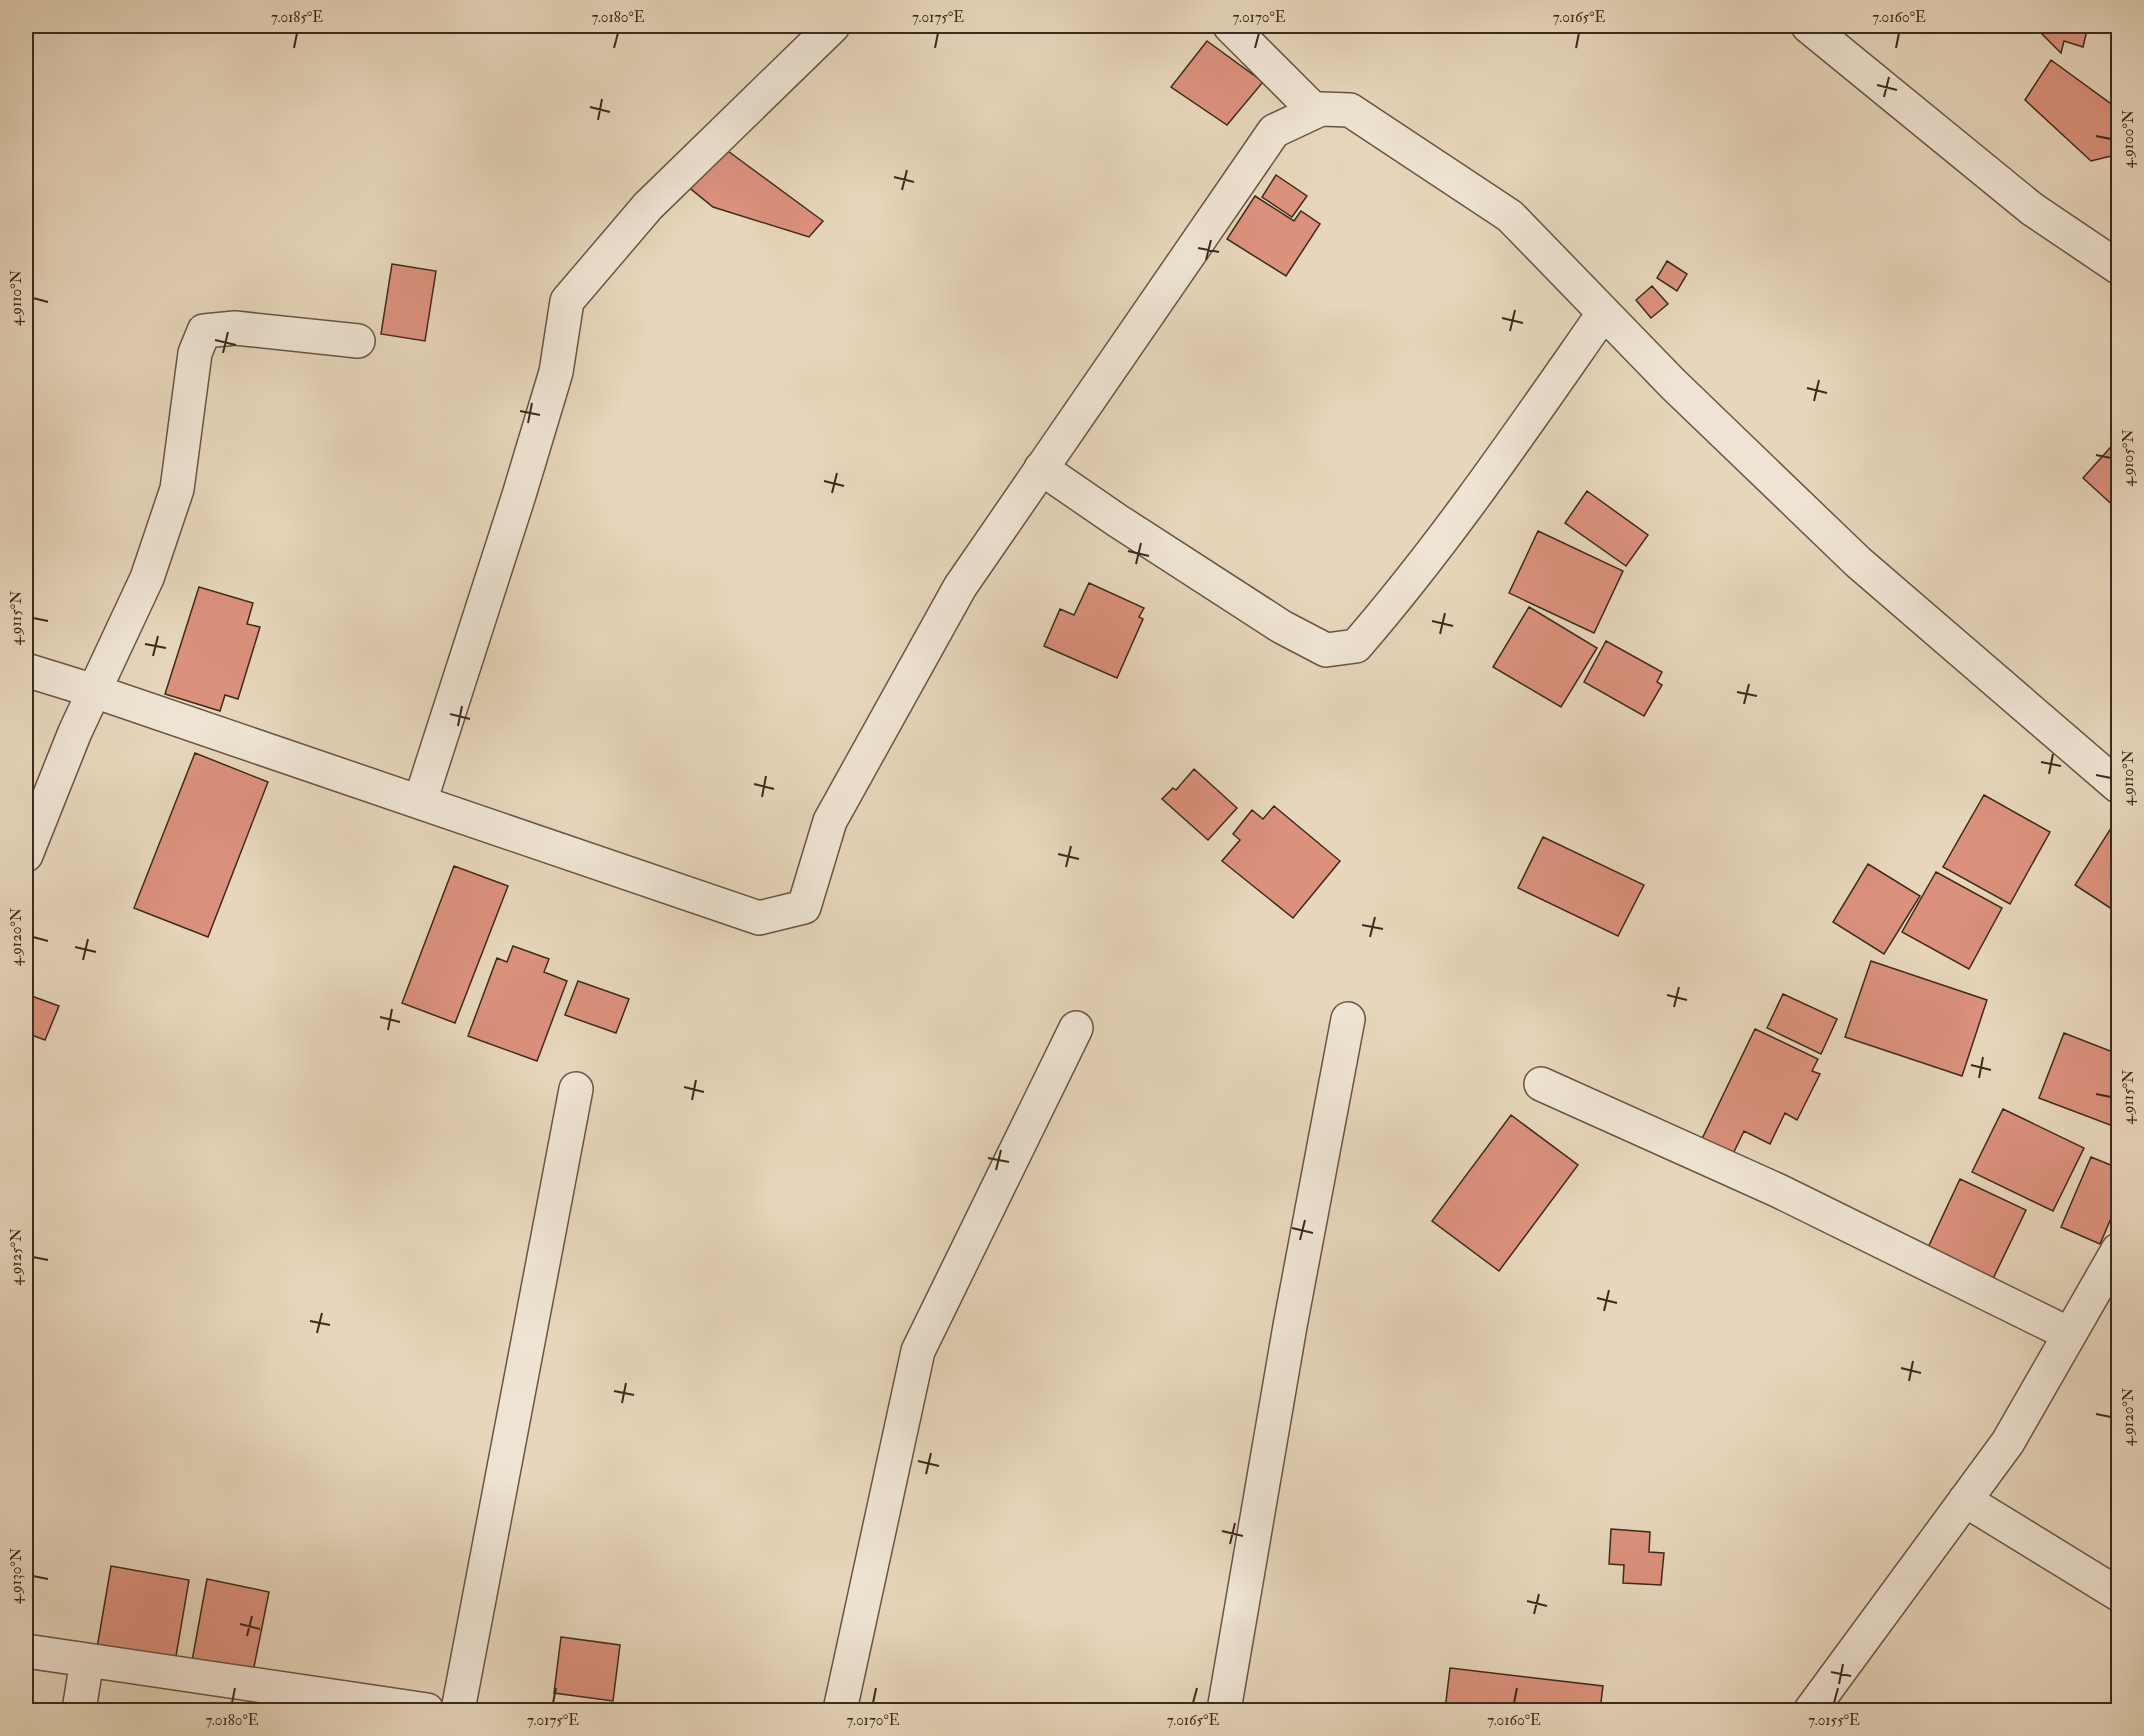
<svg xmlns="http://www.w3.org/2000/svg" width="2144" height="1736" font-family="'IM FELL Double Pica',serif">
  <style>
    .building { fill: #dc917d; stroke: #3d2a1d; stroke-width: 1.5 }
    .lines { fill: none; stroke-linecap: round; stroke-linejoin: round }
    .minor-casing { stroke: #685544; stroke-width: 36 }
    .minor { stroke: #efe4d3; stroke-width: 33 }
    .ticks { fill: none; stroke: #3d2a1d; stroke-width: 2 }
    .neatline { fill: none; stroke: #3d2a1d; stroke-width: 2 }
    .ticks-label { font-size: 15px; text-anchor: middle; fill: #3d2a1d }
  </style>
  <rect width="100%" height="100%" fill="#e7d6bb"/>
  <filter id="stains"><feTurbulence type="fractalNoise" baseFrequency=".00333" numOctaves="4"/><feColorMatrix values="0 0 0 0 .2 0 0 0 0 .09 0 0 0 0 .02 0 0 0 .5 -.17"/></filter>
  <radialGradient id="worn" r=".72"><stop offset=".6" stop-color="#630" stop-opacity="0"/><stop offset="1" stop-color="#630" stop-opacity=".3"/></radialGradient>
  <path class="building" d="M2034 26H2088L2083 47 2064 41 2061 53Z
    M1207 41 1263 82 1227 125 1171 87Z
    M2051 60 2118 109V147L2111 156 2091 161 2025 100Z
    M717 143 823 221 809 237 713 207 686 185Z
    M1276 175 1307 196 1292 217 1262 197Z
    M1255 196 1294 221 1301 211 1320 224 1286 276 1227 239Z
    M1667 261 1687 274 1677 291 1657 278Z
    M392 264 436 271 425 341 381 334Z
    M1652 286 1668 304 1651 318 1636 300Z
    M2118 439V510L2083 478Z
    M1587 491 1648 535 1626 566 1565 523Z
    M1538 531 1623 571 1594 633 1509 593Z
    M1089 583 1144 608 1139 617 1143 619 1117 678 1044 646 1060 609 1074 615Z
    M199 587 253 603 247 624 260 627 238 699 225 695 220 711 165 694Z
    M1529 607 1597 648 1561 707 1493 667Z
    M1606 641 1662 672 1657 682 1662 685 1644 716 1584 682Z
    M195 753 268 782 208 937 134 908Z
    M1194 769 1237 808 1208 840 1162 799 1173 788 1176 790Z
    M1984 795 2050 832 2010 904 1943 867Z
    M1274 806 1340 861 1293 918 1222 861 1240 840 1233 834 1252 810 1263 819Z
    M2118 817V913L2075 885Z
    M1543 837 1644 885 1618 936 1518 888Z
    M1868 864 1920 896 1884 954 1833 922Z
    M454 866 508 886 455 1023 402 1003Z
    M1936 872 2002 908 1969 969 1902 932Z
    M513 946 549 959 544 972 567 981 537 1061 468 1036 497 958 507 962Z
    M1871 961 1987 1000 1962 1076 1845 1037Z
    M578 981 629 999 616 1033 565 1015Z
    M26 994 59 1006 45 1040 26 1033Z
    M1783 994 1837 1019 1821 1054 1767 1028Z
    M1755 1029 1818 1059 1812 1071 1820 1074 1797 1120 1785 1113 1770 1144 1744 1131 1731 1158 1700 1143Z
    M2064 1033 2118 1054V1128L2039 1098Z
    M2003 1109 2084 1148 2053 1211 1972 1172Z
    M1511 1115 1578 1165 1499 1271 1432 1221Z
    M2091 1157 2118 1168V1202L2100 1244 2061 1227Z
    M1960 1179 2026 1210 1990 1285 1925 1254Z
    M1611 1529 1650 1532 1649 1552 1664 1553 1661 1585 1623 1583 1624 1565 1609 1564Z
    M111 1566 189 1580 175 1662 97 1648Z
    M207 1579 269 1592 253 1672 192 1661Z
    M561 1637 620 1645 613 1701 554 1693Z
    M1450 1668 1603 1686 1600 1710H1445Z"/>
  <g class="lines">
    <g class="minor-casing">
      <path id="minor" d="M1230 26 1315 111
        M1808 26 2032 209 2118 267
        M1041 468 1118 521 1282 627 1326 650 1356 646C1446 542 1524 427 1603 314
        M26 670 94 691 759 918 804 907 830 821 960 587 1274 131 1321 109 1350 110 1510 216 1673 384 1858 562 2118 786
        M420 802 519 495 556 372 567 301 648 206 833 26
        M26 855 75 732 147 578 177 489 195 353 204 331 235 328 358 341
        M1541 1084 1779 1191 2069 1334
        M1965 1500 2118 1594
        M26 1651 427 1710
        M79 1710 87 1660
        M458 1710 576 1089
        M840 1710 918 1351 1076 1028
        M1224 1710 1290 1326 1348 1019
        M1811 1710 2008 1442 2118 1250"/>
    </g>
    <use href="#minor" class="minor"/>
  </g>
  <path class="ticks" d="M294 48 297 33M614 48 618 33M935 48 938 33M1255 48 1259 33M1576 48 1579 33M1896 48 1899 33M1877 85 1897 90M1884 97 1889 77M590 107 610 112M598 120 602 99M2096 136 2111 139M894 177 914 182M902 190 907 170M1198 248 1219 252M1206 260 1211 240M33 298 48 302M1502 318 1523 323M1510 331 1515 310M215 340 236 345M223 353 228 332M1807 388 1827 393M1814 401 1819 380M520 411 540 415M528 423 532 403M2096 455 2111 458M824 481 844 486M832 493 837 473M1128 551 1149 556M1136 564 1141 543M33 618 48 621M1432 621 1453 626M1440 634 1445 613M145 644 166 648M153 656 158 636M1737 692 1757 696M1744 704 1749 684M450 714 470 719M458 726 462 706M2041 762 2061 766M2049 774 2053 754M2096 775 2111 778M754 784 774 789M762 797 766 776M1058 854 1079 859M1066 867 1071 846M1362 925 1383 929M33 937 48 941M1370 937 1375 917M75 947 96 952M83 960 88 939M1667 995 1687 1000M1674 1007 1679 987M380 1017 400 1022M388 1030 392 1009M1971 1065 1991 1070M1979 1078 1983 1057M684 1087 704 1092M2096 1094 2111 1097M692 1100 696 1080M988 1158 1009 1162M996 1170 1001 1150M1292 1228 1313 1233M1300 1240 1305 1220M33 1257 48 1260M1597 1298 1617 1303M1604 1311 1609 1290M310 1321 330 1325M317 1333 322 1313M1901 1368 1921 1373M1909 1381 1913 1361M614 1391 634 1395M622 1403 626 1383M2096 1414 2111 1417M918 1461 939 1466M926 1474 931 1453M1222 1531 1243 1536M1230 1544 1235 1523M33 1576 48 1579M1527 1601 1547 1606M1534 1614 1539 1594M240 1624 260 1629M247 1636 252 1616M1831 1672 1851 1676M1839 1684 1843 1664M232 1703 235 1688M553 1703 556 1688M873 1703 876 1688M1193 1703 1197 1688M1514 1703 1517 1688M1834 1703 1838 1688"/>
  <rect width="2144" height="1736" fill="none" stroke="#e7d6bb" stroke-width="66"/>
  <rect x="33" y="33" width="2078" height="1670" class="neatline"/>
  <g class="ticks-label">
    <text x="297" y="22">7.0185°E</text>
    <text x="618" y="22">7.0180°E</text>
    <text x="938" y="22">7.0175°E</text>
    <text x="1259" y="22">7.0170°E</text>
    <text x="1579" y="22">7.0165°E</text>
    <text x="1899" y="22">7.0160°E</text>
    <text transform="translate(2128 139) rotate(-90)" y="5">4.9100°N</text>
    <text transform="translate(16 298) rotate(-90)" y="5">4.9110°N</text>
    <text transform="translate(2128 458) rotate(-90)" y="5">4.9105°N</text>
    <text transform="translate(16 618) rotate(-90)" y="5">4.9115°N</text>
    <text transform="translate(2128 778) rotate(-90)" y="5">4.9110°N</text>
    <text transform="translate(16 937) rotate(-90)" y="5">4.9120°N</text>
    <text transform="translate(2128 1097) rotate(-90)" y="5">4.9115°N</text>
    <text transform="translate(16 1257) rotate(-90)" y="5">4.9125°N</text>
    <text transform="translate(2128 1417) rotate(-90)" y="5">4.9120°N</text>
    <text transform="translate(16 1576) rotate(-90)" y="5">4.9130°N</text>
    <text x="232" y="1725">7.0180°E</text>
    <text x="553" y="1725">7.0175°E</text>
    <text x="873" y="1725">7.0170°E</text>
    <text x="1193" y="1725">7.0165°E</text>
    <text x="1514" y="1725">7.0160°E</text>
    <text x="1834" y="1725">7.0155°E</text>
  </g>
  <rect width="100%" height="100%" filter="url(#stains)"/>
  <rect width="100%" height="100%" fill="url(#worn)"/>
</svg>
